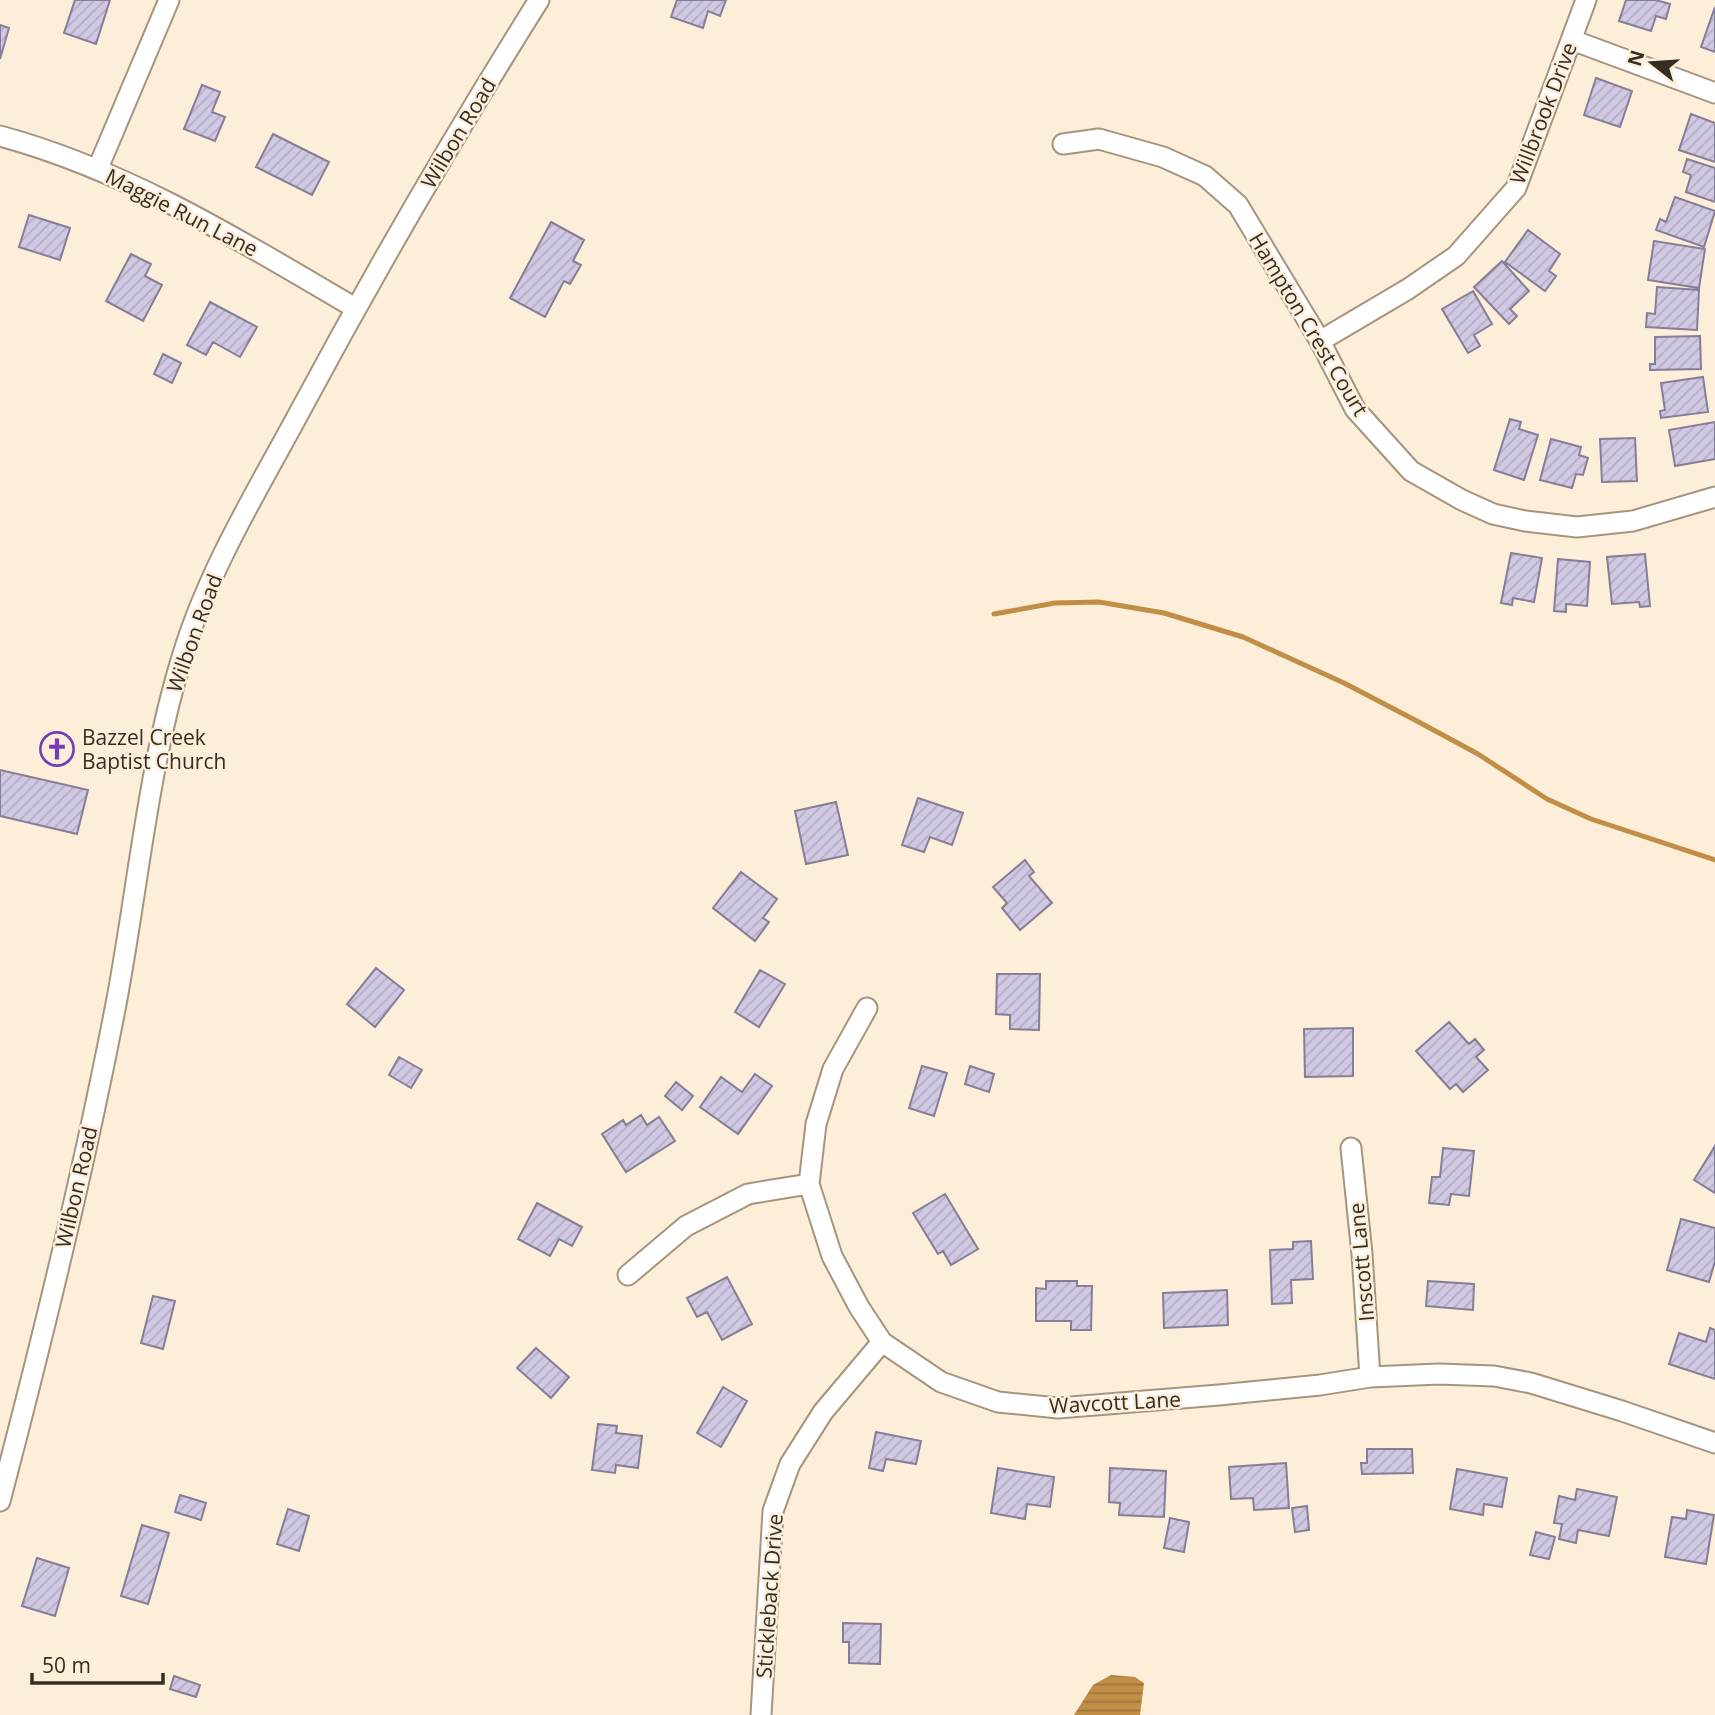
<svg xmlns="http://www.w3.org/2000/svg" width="1715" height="1715" font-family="'Open Sans',sans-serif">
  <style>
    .water { fill: url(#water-rules) }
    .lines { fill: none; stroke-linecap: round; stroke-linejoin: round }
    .stream { stroke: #c18e46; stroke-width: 5 }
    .building { fill: url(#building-hatch); stroke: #867d97; stroke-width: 2 }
    .minor-casing { stroke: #a6947d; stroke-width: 23 }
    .minor { stroke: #fff; stroke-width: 19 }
    .labels { text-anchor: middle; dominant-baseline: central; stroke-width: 5; stroke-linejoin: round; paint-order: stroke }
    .street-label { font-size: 21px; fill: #342d23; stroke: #fdeeda }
    .poi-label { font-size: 21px; fill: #342d23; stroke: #fdeeda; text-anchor: start }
  </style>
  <defs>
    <pattern id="water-rules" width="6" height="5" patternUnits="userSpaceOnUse" patternTransform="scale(1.75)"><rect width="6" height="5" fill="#c18e46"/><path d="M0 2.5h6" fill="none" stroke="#9e743a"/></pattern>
    <pattern id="building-hatch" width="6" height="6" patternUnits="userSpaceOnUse" patternTransform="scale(1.75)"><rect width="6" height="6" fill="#d1c8e3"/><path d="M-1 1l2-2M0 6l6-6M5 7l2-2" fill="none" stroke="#b4acc2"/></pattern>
  </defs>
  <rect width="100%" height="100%" fill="#fdeeda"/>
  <path class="water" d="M1111 1675 1135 1677 1144 1683 1140 1715H1074L1093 1685Z"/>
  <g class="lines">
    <path class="stream" d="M994 614 1055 603 1099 602 1164 613 1243 637 1344 683 1415 720 1478 754 1547 799 1591 819 1715 860"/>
  </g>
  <path class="building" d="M75 0H110L96 44 64 33Z
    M677 0H726L720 16 708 11 703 28 671 17Z
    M1626 0H1656L1670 4 1666 19 1656 16 1651 31 1619 21Z
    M1715 7V52L1701 47Z
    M0 25 9 28 0 59Z
    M1596 78 1632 91 1620 127 1584 115Z
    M202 85 220 92 212 112 225 117 215 141 184 129Z
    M1691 114 1715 123V162L1679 150Z
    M273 134 329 162 312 195 256 167Z
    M1687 159 1715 168V202L1686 192 1691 175 1683 172Z
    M1675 197 1715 211 1704 247 1656 230 1660 219 1666 222Z
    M29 215 70 228 60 260 19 247Z
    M551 222 584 240 573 261 581 265 570 284 564 281 545 317 510 298Z
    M1528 230 1560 254 1549 271 1556 276 1545 291 1505 262Z
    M1654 241 1705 249 1699 288 1648 280Z
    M131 254 151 264 145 276 162 285 143 321 106 301Z
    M1502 261 1529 291 1510 309 1517 316 1509 324 1474 287Z
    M1657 287 1699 290 1697 330 1646 327 1647 313 1655 314Z
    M1473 291 1492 324 1474 335 1480 346 1468 353 1442 309Z
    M210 302 257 327 240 357 213 342 206 355 187 345Z
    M1700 336 1701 369 1650 370V364H1655V337Z
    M163 354 181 363 172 383 154 374Z
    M1703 377 1708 412 1661 418 1660 411 1665 410 1661 383Z
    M1510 419 1521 422 1519 429 1538 435 1524 480 1494 470Z
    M1715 422V459L1675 466 1669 430Z
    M1635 438 1637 481 1602 482 1600 439Z
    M1551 439 1581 447 1579 455 1588 458 1583 475 1576 474 1572 488 1540 480Z
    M1511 553 1542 558 1534 602 1513 598 1512 605 1501 603Z
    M1645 554 1650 606 1640 607 1639 602 1612 604 1607 557Z
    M1558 559 1590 562 1587 606 1566 604V612L1554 611Z
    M0 770 88 790 77 834 0 816Z
    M918 798 963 813 952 845 930 837 924 852 902 845Z
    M836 802 848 855 806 864 795 811Z
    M1025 860 1034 872 1029 876 1052 903 1020 930 1002 908 1007 903 993 887Z
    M741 872 777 899 763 918 769 922 755 941 713 908Z
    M376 968 404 990 375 1027 347 1004Z
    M760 970 785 984 759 1027 735 1012Z
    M997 974H1040L1039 1030 1010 1029V1015L996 1014Z
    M1449 1022 1469 1044 1475 1039 1484 1050 1476 1057 1488 1070 1463 1092 1456 1084 1450 1089 1416 1051Z
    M1353 1028V1076L1305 1077 1304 1029Z
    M399 1057 422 1070 411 1088 389 1075Z
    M922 1066 947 1073 934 1116 909 1108Z
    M970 1066 994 1074 989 1092 965 1084Z
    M755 1074 772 1086 738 1134 700 1107 721 1077 742 1092Z
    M676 1082 693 1096 682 1110 665 1096Z
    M641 1115 647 1125 659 1117 675 1141 626 1172 602 1134 623 1120 626 1125Z
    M1715 1146V1193L1694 1180Z
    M1443 1148 1474 1151 1469 1196 1451 1194 1449 1205 1429 1203 1432 1177H1440Z
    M945 1194 978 1249 951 1265 943 1251 938 1254 913 1213Z
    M537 1203 582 1227 572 1246 559 1239 550 1256 518 1239Z
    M1681 1219 1715 1228V1261L1709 1282 1667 1270Z
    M1311 1241 1313 1279 1291 1280 1292 1303 1272 1304 1270 1250 1293 1249V1242Z
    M727 1277 752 1324 722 1340 707 1312 697 1317 687 1298Z
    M1046 1281H1077V1286H1092L1091 1330H1071V1321H1036V1288L1046 1289Z
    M1428 1281 1474 1284 1473 1310 1426 1306Z
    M1227 1290 1228 1325 1164 1328 1163 1293Z
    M153 1296 175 1301 163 1349 141 1343Z
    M1710 1328 1715 1330V1379L1669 1364 1679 1333 1706 1342Z
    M536 1348 569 1377 551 1398 517 1368Z
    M723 1387 747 1401 721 1447 697 1433Z
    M598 1424 617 1426 616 1433 642 1436 638 1468 616 1465 615 1473 592 1470Z
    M876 1432 921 1441 916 1464 886 1459 883 1471 869 1468Z
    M1367 1449H1412L1413 1473 1362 1474 1361 1463H1367Z
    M1286 1463 1289 1508 1254 1510 1253 1498 1231 1499 1229 1467Z
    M998 1468 1054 1477 1050 1507 1027 1504 1025 1519 991 1513Z
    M1110 1468 1166 1471 1164 1517 1119 1515 1120 1503 1109 1502Z
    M1457 1469 1507 1478 1502 1507 1484 1504 1483 1515 1450 1509Z
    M1577 1489 1617 1497 1609 1536 1578 1530 1576 1543 1559 1539 1562 1524 1554 1523 1559 1496 1575 1500Z
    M180 1495 206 1503 201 1520 175 1512Z
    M1307 1506 1309 1530 1295 1532 1292 1508Z
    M288 1509 309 1516 299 1551 277 1544Z
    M1687 1510 1714 1515 1706 1564 1665 1557 1672 1517 1686 1519Z
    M1170 1518 1189 1522 1184 1552 1164 1548Z
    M142 1525 169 1533 148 1604 121 1596Z
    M1536 1532 1555 1537 1549 1559 1530 1555Z
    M37 1558 69 1568 55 1616 22 1606Z
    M843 1623 881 1624 880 1664 849 1663V1642H843Z
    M174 1676 200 1685 196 1697 170 1689Z"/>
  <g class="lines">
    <g class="minor-casing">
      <path id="minor" d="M1572 40 1715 93
        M0 136C129 171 241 241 355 308
        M1063 144 1099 139 1163 157 1205 176 1238 205 1320 341 1355 409 1411 471 1462 500 1493 514 1525 521 1577 527 1633 521 1715 497
        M98 168 169 0
        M1320 341 1408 289 1456 256 1516 188 1586 0
        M867 1008 833 1069 816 1124 809 1184 832 1256 859 1307 882 1342 941 1382 998 1402 1058 1408 1219 1395 1320 1385 1370 1377 1439 1374 1494 1376 1531 1383 1622 1411 1715 1443
        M1351 1148 1362 1254 1370 1377
        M628 1275 686 1226 748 1194 809 1184
        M0 1501C43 1337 84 1171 116 1004 138 888 148 766 183 654 209 569 257 491 299 413 374 273 454 135 539 0
        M761 1715 773 1511 790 1464 823 1412 882 1342"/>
    </g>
    <use href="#minor" class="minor"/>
  </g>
  <defs>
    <g id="church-ring" transform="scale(1.75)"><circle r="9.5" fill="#fdeeda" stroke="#733eb5" stroke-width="1.5"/><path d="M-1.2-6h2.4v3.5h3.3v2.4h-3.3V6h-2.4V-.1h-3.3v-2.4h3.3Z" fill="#733eb5"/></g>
  </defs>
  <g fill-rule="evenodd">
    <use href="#church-ring" x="57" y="749"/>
  </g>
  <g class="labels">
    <g class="street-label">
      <text transform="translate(1543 113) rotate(-69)">Willbrook Drive</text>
      <text transform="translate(458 133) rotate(-59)">Wilbon Road</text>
      <text transform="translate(182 212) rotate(27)">Maggie Run Lane</text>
      <text transform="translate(1309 324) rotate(59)">Hampton Crest Court</text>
      <text transform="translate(194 633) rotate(-70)">Wilbon Road</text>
      <text transform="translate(76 1187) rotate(-77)">Wilbon Road</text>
      <text transform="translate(1361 1262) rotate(-95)">Inscott Lane</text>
      <text transform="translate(1115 1402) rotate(-3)">Wavcott Lane</text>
      <text transform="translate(769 1596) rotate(-86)">Stickleback Drive</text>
    </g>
    <g class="poi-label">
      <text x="82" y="737">Bazzel Creek<tspan x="82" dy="24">Baptist Church</tspan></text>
    </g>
  </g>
  <g transform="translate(1652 63) rotate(287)" stroke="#fdeeda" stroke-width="5" paint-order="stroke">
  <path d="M0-5L12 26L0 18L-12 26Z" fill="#342d23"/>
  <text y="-10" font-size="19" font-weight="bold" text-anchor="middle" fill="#342d23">N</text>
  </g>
  <path d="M32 1673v10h131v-10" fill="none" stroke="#342d23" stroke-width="3.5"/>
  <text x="42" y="1673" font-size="21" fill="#342d23" stroke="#fdeeda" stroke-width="5" paint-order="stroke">50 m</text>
</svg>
